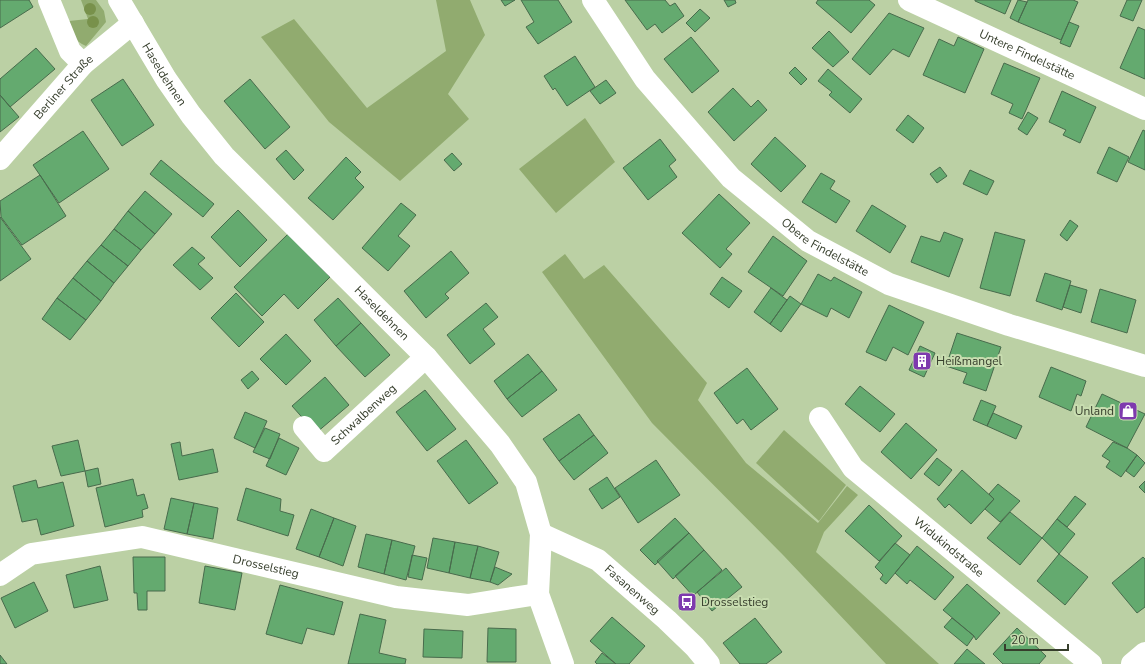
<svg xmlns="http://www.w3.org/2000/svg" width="1145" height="664" font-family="'Nunito Sans',sans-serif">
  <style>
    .green { fill: #91ab6f }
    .building { fill: #64aa6f; stroke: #486b4c }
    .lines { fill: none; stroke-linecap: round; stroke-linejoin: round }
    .minor { stroke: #fff; stroke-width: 22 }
    .tree { fill: #78914b }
    .labels { text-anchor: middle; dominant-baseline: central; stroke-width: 4; stroke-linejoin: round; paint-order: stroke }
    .street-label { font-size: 12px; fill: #363e2c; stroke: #c8ddb0 }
    .poi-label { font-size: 12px; fill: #363e2c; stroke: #c8ddb0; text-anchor: start }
  </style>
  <rect width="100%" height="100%" fill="#bbd0a4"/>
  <path class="green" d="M81 0H96L104 11 106 22 86 46C74 41 72 33 69 21L88 19Z
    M436 0H470L485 35 448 94 469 119 400 181 329 122 261 37 294 19 367 108 446 51Z
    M585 118 615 162 556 213 519 169Z
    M565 254 584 279 604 265 707 383 698 400 746 463 818 523 847 486 858 495 824 532 816 552 939 664H886L784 556 652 423 542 272Z
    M784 430 846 485 819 521 756 463Z"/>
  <path class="building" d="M0 0H29L33 7 0 28Z
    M501 0H515L505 6Z
    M521 0H558L572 22 538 44 526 27 534 22Z
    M625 0H665L670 6 675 3 684 16 662 33 655 24 647 30Z
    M724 0H735L736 3 728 7Z
    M818 0H869L875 5 851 33 816 3Z
    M975 0H1011L1005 14 975 1Z
    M1018 0 1027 2 1018 22 1010 18Z
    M1028 0H1073L1078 2 1061 40 1018 22Z
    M1127 0H1142L1133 21 1120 16Z
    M700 9 710 18 695 32 686 23Z
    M889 13 924 28 909 57 893 49 870 75 852 59Z
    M1069 22 1079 26 1070 47 1060 43Z
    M1138 27 1145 30V79L1120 68Z
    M829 31 849 52 833 67 812 48Z
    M691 37 719 71 692 93 664 59Z
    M958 37 984 49 965 93 923 75 939 39 954 46Z
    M36 48 55 69 10 107 0 95V79Z
    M575 56 595 87 567 106 555 88 553 90 544 76Z
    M1004 63 1040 78 1022 119 1009 113 1013 104 991 94Z
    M795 67 807 79 801 85 789 73Z
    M828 69 862 99 850 113 829 95 832 92 818 81Z
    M123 79 154 125 122 146 91 100Z
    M250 79 290 127 265 149 224 101Z
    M606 80 616 93 600 104 590 91Z
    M733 88 751 107 758 100 767 110 734 141 708 112Z
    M1062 91 1096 107 1080 143 1063 135 1066 130 1049 122Z
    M0 95 19 117 0 132Z
    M1028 112 1038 118 1027 135 1018 129Z
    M908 115 924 128 913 143 896 130Z
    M1143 130 1145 131V170L1128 162Z
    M83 131 109 169 59 203 33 165Z
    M775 137 806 166 781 192 751 164Z
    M660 139 676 160 669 166 677 177 648 200 623 168Z
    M1109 147 1129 157 1117 182 1097 173Z
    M286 150 304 170 294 180 276 159Z
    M452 153 462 164 454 171 444 160Z
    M346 157 361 172 355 178 364 187 333 220 308 198Z
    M161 160 214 204 203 217 150 174Z
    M940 167 947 176 937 183 930 174Z
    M970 170 994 181 987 195 963 184Z
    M821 173 835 181 830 189 850 201 836 223 802 202Z
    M40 175 66 216 22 245 1 217 0 201Z
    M145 191 172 214 155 234 128 211Z
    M719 194 750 223 726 249 732 254 720 268 682 233Z
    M401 203 416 215 398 236 410 246 388 271 362 248Z
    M872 205 906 226 890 253 856 231Z
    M238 210 267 240 240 267 211 237Z
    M128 211 155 234 141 250 114 229Z
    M0 217 31 259 0 281Z
    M1070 220 1078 226 1067 241 1060 235Z
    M114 229 141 250 128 266 101 245Z
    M944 232 963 239 949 277 911 262 921 236 940 242Z
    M995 232 1025 240 1010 296 980 288Z
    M288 234 330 277 298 309 284 294 262 316 234 287Z
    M773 236 807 261 783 296 748 272Z
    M101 245 128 266 114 283 87 261Z
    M192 247 205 258 198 264 213 278 200 290 173 265Z
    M451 251 469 273 445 294 449 298 426 318 404 291Z
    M87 261 114 283 101 301 73 278Z
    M1045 273 1071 281 1062 310 1036 301Z
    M818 274 831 281 834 277 862 292 849 318 831 308 827 317 801 304Z
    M722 277 742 291 729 308 710 294Z
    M73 278 101 301 86 320 57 298Z
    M1070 285 1087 290 1081 313 1063 307Z
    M771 288 787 300 770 324 754 312Z
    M1100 289 1136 300 1127 333 1091 322Z
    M236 293 264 322 239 347 211 318Z
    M790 296 801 304 781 332 770 324Z
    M57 298 86 320 70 340 42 319Z
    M338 298 361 323 336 346 314 320Z
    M486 303 498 317 483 329 495 344 470 364 447 335Z
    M889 305 924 322 908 355 893 347 886 361 866 352Z
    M361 323 390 355 365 377 336 346Z
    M957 333 1001 347 986 391 963 383 967 373 946 366Z
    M286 334 311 361 286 385 260 359Z
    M920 346 935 353 924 377 909 370Z
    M528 354 542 371 507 399 494 381Z
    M1051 367 1086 381 1081 396 1077 394 1071 411 1039 397Z
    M747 368 778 409 751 430 743 419 737 424 714 393Z
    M252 371 259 379 248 389 241 380Z
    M542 371 557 390 522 417 507 399Z
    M325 377 349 405 316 433 292 406Z
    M860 386 895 414 880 432 845 404Z
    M425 390 456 429 427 451 396 412Z
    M1102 394 1145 414 1127 448 1086 427Z
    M981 400 996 406 987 426 973 420Z
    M245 412 267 421 255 448 234 438Z
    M993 413 1022 426 1016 439 987 426Z
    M579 414 594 435 559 461 543 439Z
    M906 423 937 450 911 479 881 452Z
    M265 428 280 434 270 459 253 452Z
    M594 435 608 453 574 480 559 461Z
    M279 438 299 448 286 475 266 466Z
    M78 440 85 471 61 476 52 446Z
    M466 440 498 483 469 504 437 461Z
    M180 442 182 456 213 449 218 472 179 480 171 444Z
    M1113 442 1127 448 1137 455 1121 477 1106 467 1110 461 1102 456Z
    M1137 455 1145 463 1134 477 1126 471Z
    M937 458 952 470 939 486 924 474Z
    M656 460 680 495 638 523 615 488Z
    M98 468 101 484 88 487 85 471Z
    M962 470 994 499 971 524 949 504 945 508 937 499Z
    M607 477 620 497 602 509 589 489Z
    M133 479 137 496 144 494 148 508 142 510 143 517 105 527 96 488Z
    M36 480 38 488 63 482 74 526 41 535 37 519 22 522 13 486Z
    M1145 481V493L1139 487Z
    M998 484 1020 501 1000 522 985 509 994 499 989 494Z
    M246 488 281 499 280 511 294 515 288 536 237 520Z
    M1075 496 1086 504 1067 527 1057 519Z
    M171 498 194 503 187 534 164 529Z
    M194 503 218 508 213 539 187 534Z
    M869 505 902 536 879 561 845 531Z
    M311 509 334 518 319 557 296 549Z
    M1010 512 1042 538 1020 565 987 538Z
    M334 518 356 526 343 566 319 557Z
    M675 518 689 533 655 565 640 550Z
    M1057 519 1075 534 1059 554 1042 538Z
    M689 533 704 550 673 579 657 561Z
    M366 534 392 540 384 574 358 567Z
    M433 538 455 542 449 573 427 568Z
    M392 540 415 546 406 580 384 574Z
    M455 542 478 546 470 578 449 573Z
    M895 543 910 555 886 584 880 579 883 575 875 567Z
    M478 546 499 552 490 582 470 578Z
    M917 546 954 577 935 600 910 580 907 584 895 573Z
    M704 550 722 570 693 596 675 576Z
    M1059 554 1088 577 1065 605 1037 581Z
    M412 555 427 558 422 580 408 577Z
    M133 557H165V591H147V610H138L137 593H134Z
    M1143 557 1145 559V607L1137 613 1112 583Z
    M100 566 108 600 74 608 66 575Z
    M205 566 242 573 235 610 199 603Z
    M495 567 512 574 498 585 490 582Z
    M726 568 742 587 712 611 697 592Z
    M34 582 48 611 15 628 1 598Z
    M967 584 1000 613 976 640 974 636 943 610Z
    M280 585 343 602 334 635 307 628 302 644 266 634Z
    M360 614 386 620 379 653 406 659 405 664H348Z
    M612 617 645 646 629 664H616L590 641Z
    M755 618 782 652 766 664H740L723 643Z
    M952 618 974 636 967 646 944 627Z
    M488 628 516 629V662H487Z
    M1017 628 1046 656 1039 664H1003L993 654Z
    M424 629 463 631 462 658 423 657Z
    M967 649 985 664H954Z
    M602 653 616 664H597L595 662Z
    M0 655 7 664H0Z"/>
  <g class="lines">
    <g class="minor">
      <path d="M49 0 70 51 83 64"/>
      <path id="s1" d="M119 0 166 79 191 115 224 156 426 357 500 444 526 482 541 534 538 594 563 664"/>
      <path id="s2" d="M593 0 645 79 731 178 808 241 889 284 1009 325 1145 366"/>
      <path id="s3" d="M909 0 1145 109"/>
      <path id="s4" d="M0 159 83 64 133 23"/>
      <path id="s5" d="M820 418 853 468 1091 664"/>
      <path id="s6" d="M304 427 324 451 426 357"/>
      <path id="s7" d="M541 534 598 560 667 620 695 647 709 664"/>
      <path id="s8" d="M0 575 31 554 142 537 396 597 468 605 538 594"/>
      <path d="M1132 664 1145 653"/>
    </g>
  </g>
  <g class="tree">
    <circle cx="90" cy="9" r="6"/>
    <circle cx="93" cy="22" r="6"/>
  </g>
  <defs>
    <g id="building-square" transform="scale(1)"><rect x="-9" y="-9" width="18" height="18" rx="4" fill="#7e3aae" stroke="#c8ddb0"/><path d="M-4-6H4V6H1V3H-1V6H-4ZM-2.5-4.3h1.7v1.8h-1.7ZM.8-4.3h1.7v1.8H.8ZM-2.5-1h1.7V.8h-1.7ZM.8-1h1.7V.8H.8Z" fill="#fff"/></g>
    <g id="shop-square" transform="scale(1)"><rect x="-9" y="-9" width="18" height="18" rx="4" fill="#7e3aae" stroke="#c8ddb0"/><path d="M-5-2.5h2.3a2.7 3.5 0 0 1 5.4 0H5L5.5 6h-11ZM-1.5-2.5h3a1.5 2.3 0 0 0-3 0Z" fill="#fff"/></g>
    <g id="bus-square" transform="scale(1)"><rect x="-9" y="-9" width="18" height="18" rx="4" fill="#7e3aae" stroke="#c8ddb0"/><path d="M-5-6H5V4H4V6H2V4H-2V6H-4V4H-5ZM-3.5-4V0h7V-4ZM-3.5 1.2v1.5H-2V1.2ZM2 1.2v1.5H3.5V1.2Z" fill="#fff"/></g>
  </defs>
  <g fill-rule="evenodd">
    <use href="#building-square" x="922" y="361"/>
    <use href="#shop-square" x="1128" y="411"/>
    <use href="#bus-square" x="687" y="602"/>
  </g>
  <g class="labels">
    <g class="street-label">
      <text stroke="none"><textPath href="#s3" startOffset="130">Untere Findelstätte</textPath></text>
      <text stroke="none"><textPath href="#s1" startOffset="87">Haseldehnen</textPath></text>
      <text stroke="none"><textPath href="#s4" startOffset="96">Berliner Straße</textPath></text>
      <text stroke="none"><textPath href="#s2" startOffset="343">Obere Findelstätte</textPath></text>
      <text stroke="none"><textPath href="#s1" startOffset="411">Haseldehnen</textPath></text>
      <text stroke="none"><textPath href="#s6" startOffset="85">Schwalbenweg</textPath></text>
      <text stroke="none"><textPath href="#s5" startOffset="184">Widukindstraße</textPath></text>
      <text stroke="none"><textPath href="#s8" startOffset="277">Drosselstieg</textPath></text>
      <text stroke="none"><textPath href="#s7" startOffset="108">Fasanenweg</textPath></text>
    </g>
    <g class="poi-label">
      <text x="936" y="361">Heißmangel</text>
      <text x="1114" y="411" text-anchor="end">Unland</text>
      <text x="701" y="602">Drosselstieg</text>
    </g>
  </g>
  <path d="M1005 644v6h63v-6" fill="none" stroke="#363e2c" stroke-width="2"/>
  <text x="1011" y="644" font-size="12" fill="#363e2c" stroke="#c8ddb0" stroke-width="3" paint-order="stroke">20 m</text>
</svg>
